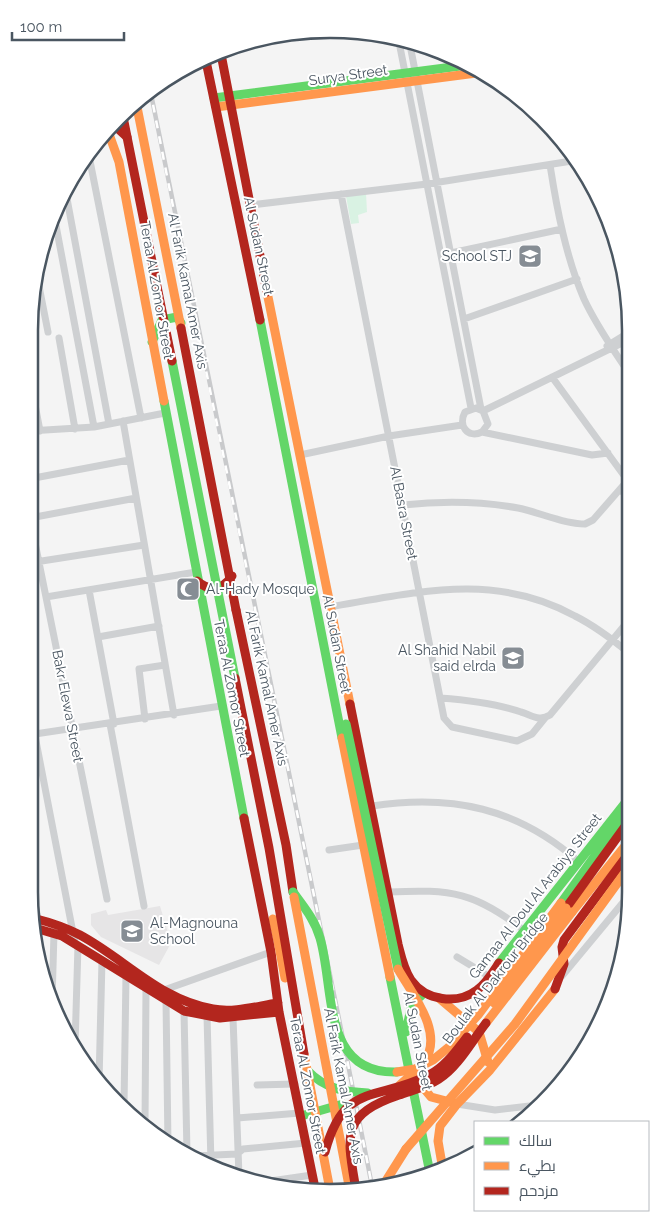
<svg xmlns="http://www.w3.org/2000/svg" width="659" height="1221" font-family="Raleway,Cairo,sans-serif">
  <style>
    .education { fill: #e6e5e6 }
    .green { fill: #d9f2e3 }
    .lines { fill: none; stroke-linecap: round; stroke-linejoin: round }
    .street { stroke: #ced0d2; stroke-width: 7 }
    .fast { stroke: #63d668; stroke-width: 9 }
    .slow { stroke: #ff974d; stroke-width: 9 }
    .jam { stroke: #b3261e; stroke-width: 9 }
    .rail-casing { stroke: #c9cacc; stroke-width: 4.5 }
    .rail { stroke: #fff; stroke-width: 2.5; stroke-dasharray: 8; stroke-linecap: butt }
    .fast-bridge { stroke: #63d668; stroke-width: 9 }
    .slow-bridge { stroke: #ff974d; stroke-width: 9 }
    .jam-bridge { stroke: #b3261e; stroke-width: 9 }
    .labels { text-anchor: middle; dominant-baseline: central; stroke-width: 4; stroke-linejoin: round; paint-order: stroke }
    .street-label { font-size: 14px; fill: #4a5661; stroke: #fff }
    .poi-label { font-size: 14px; fill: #4a5661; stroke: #fff; text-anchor: end }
    .rim { fill: none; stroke: #4a5661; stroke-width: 2.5 }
  </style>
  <rect width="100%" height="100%" fill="#f4f4f4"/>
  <path class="education" d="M160 906 171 943 159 965 101 937 91 925V914L106 910 108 915Z"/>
  <path class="green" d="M366 193 367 212 358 215 359 223 351 224 346 196Z"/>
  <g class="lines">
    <path class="street" d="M399 42 471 408
      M410 45 481 409
      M89 156 141 418
      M550 165C557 210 566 257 584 299 596 325 613 349 628 372
      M65 188 109 424
      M341 194 444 718 452 727 517 741 532 734 545 718
      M251 205 427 184 578 160
      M54 215 94 427
      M451 253 562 229
      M36 271 48 332
      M464 319 577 279
      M59 338 75 429
      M607 346 628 333
      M29 373 40 431
      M552 377 628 481
      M483 411 628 340
      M123 421 174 715
      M29 431 94 427 165 413
      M482 432 488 424 483 411 476 408 465 412C458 425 467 439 482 432L592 455 608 453
      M300 455 389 436 462 425
      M29 479 129 460
      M620 490 628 496
      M403 505C441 501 479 501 518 508 539 512 563 524 585 524L593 520 628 480
      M29 513 107 899
      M30 518 136 498
      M29 563 144 545
      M89 590 114 724
      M46 597 196 572
      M329 607C414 593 494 571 575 616 595 626 612 639 629 653
      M98 637 159 626
      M440 698C467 700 495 703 521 712 532 715 539 722 550 715L629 620
      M29 705 75 943
      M145 719 139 669 165 665
      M110 724 144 906
      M35 734 221 706
      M372 806C452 794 518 808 579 862
      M329 850 363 845
      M29 873 38 919
      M389 892C452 889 475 892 526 932
      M457 957 490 977
      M562 976 630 894
      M164 990 271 952
      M52 1001 54 933
      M166 1001 168 1144
      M184 1011 187 1153
      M207 1016 211 1163
      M233 1018 239 1176
      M75 1046 78 945
      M99 1082 102 960
      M257 1085 295 1084
      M457 1104 495 1110 538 1105
      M124 1106 126 975
      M237 1118 300 1113
      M145 1125 146 988
      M193 1156 237 1154 243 1149 306 1143
      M291 1178 292 1186
      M257 1183 312 1175"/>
    <path class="fast" d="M214 98 468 65
      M260 320 342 738
      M152 342 162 320 177 317 181 323
      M164 401 244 818
      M561 903 629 808
      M499 963 629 798
      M390 977 430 1173
      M406 1032 412 1003 421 996
      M301 1116 343 1104"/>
    <path class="slow" d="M216 107 484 72
      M109 134 119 162 164 401
      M267 292 350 704
      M342 738 390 977
      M572 912 629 841
      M273 919 279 946
      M439 998 479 1032 488 1062
      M417 1080 431 1097 454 1103
      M443 1170 438 1141 440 1126 457 1104 490 1070 555 989
      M384 1184 406 1149"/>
    <path class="jam" d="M221 54 267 292
      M206 61 260 320
      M115 126 127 137
      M197 581C210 592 222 590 232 576
      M236 610 286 845 293 892
      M350 704 398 944C401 956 404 970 411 980 426 1001 457 1005 477 990 486 984 493 972 499 963
      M244 818 271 952 279 1012 315 1188
      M566 908 629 821
      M33 918C49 922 65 927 80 935 125 959 160 1000 213 1009 234 1013 257 1006 278 1003
      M35 928 62 936 184 1011 220 1018 279 1012
      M555 989 564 964 562 947 564 940 629 853"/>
    <g class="rail-casing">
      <path id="rail" d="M150 89C221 456 301 820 372 1186"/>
    </g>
    <use href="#rail" class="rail"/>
    <path class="fast-bridge" d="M172 361 235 678
      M346 724 398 969
      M293 892C304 907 315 920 320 938 335 989 321 1074 397 1072
      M308 1071C325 1089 345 1092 368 1093"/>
    <path class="slow-bridge" d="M136 102 181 328
      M294 897 350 1191
      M279 946 285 978
      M398 969C412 994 445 1033 424 1062 418 1071 407 1078 399 1086
      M494 1003 566 908
      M486 1023 572 912
      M304 1054 330 1190
      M397 1072 415 1069 433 1060 449 1047 478 1015 561 903
      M406 1149 515 1024 629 867"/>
    <path class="jam-bridge" d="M123 117 172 361
      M181 328 236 610
      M235 678 269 848 304 1054
      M325 1152C344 1081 376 1102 429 1075 445 1067 456 1051 467 1037
      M356 1190C347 1136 340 1115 399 1095 413 1090 427 1087 439 1079 458 1067 472 1041 486 1023"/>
  </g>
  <defs>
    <g id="school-square" transform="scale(1.25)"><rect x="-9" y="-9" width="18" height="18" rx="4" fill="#868d94" stroke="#fff"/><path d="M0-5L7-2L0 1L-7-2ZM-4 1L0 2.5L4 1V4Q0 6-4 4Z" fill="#fff"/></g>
    <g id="mosque-square" transform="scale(1.25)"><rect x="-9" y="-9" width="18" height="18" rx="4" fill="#868d94" stroke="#fff"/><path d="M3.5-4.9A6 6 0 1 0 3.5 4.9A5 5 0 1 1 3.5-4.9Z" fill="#fff"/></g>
  </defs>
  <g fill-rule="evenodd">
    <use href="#school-square" x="530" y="256"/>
    <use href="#mosque-square" x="188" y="589"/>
    <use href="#school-square" x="513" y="658"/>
    <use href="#school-square" x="132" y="931"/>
  </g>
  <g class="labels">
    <g class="street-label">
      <text transform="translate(348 75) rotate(-8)">Surya Street</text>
      <text transform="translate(259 246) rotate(78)">Al Sudan Street</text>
      <text transform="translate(157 290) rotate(80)">Teraa Al Zomor Street</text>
      <text transform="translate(188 291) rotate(79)">Al Farik Kamal Amer Axis</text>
      <text transform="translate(404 513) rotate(79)">Al Basra Street</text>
      <text transform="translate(337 644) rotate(79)">Al Sudan Street</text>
      <text transform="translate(232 688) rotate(79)">Teraa Al Zomor Street</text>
      <text transform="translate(267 688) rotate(78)">Al Farik Kamal Amer Axis</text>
      <text transform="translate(68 706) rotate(79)">Bakr Elewa Street</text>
      <text transform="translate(535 896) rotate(-52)">Gamaa Al Doul Al Arabiya Street</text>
      <text transform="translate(495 978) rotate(-52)">Boulak Al Dakrour Bridge</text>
      <text transform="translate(418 1041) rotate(79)">Al Sudan Street</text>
      <text transform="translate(308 1085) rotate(79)">Teraa Al Zomor Street</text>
      <text transform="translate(344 1086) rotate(79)">Al Farik Kamal Amer Axis</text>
    </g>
    <g class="poi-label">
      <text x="512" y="256">School STJ</text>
      <text x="206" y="589" text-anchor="start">Al-Hady Mosque</text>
      <text x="496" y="650">Al Shahid Nabil<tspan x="496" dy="16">said elrda</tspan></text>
      <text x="150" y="923" text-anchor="start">Al-Magnouna<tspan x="150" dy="16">School</tspan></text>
    </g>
  </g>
  <path d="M0 0H659V1221H0ZM330 38H330A292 292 0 0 1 622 330V892A292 292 0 0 1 330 1184H330A292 292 0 0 1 38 892V330A292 292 0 0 1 330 38Z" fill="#fff" fill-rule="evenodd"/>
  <path class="rim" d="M330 38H330A292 292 0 0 1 622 330V892A292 292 0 0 1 330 1184H330A292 292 0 0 1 38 892V330A292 292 0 0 1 330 38Z"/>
  <rect x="474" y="1121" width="175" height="90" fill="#ffffff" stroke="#b7bbc0"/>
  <rect x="484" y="1137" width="25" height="8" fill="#63d668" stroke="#b7bbc0"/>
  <text x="519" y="1146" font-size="15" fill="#4a5661">سالك</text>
  <rect x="484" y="1162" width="25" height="8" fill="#ff974d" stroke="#b7bbc0"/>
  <text x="519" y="1171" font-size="15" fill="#4a5661">بطيء</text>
  <rect x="484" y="1187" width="25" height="8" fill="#b3261e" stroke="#b7bbc0"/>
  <text x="519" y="1196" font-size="15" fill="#4a5661">مزدحم</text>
  <path d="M12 32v8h112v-8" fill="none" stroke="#4a5661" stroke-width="2.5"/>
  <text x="20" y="32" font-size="15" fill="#4a5661" stroke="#ffffff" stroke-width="4" paint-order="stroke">100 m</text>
</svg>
